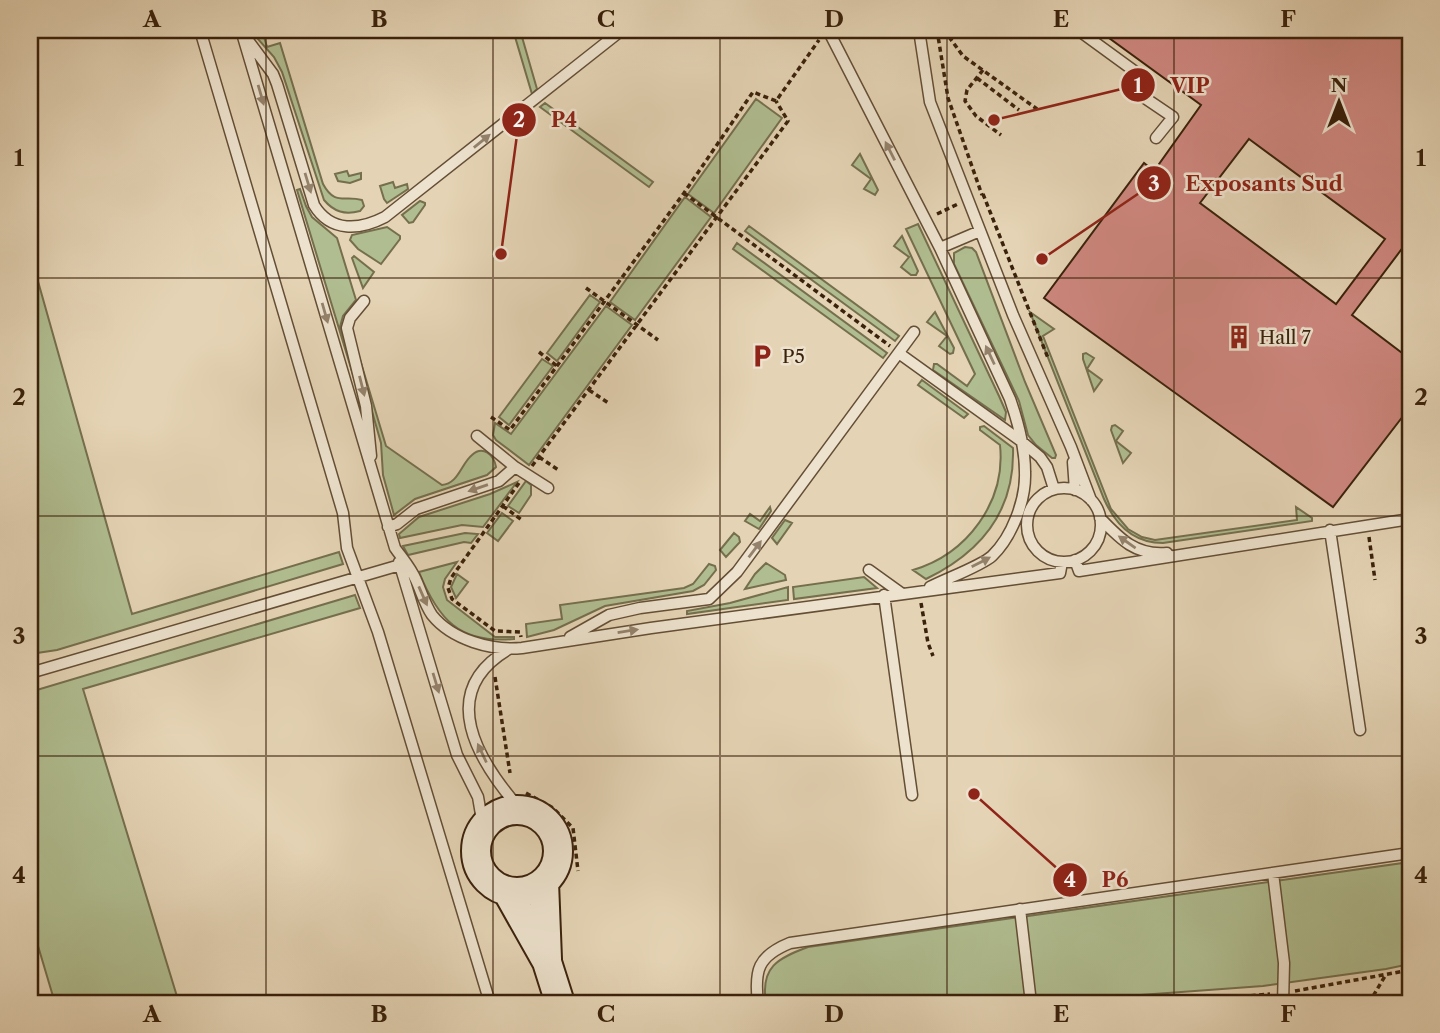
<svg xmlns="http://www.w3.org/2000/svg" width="1440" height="1033" font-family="'Libre Caslon Text',serif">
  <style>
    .green { fill: #b0bd90; stroke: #756f4e; stroke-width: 2 }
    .building { fill: #ce877f; stroke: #3a210b; stroke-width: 2; fill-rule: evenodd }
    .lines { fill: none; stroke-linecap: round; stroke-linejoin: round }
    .lane-casing { stroke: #644e35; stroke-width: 13 }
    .secondary-casing { stroke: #3a210b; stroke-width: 32 }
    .path { stroke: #3a210b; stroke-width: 3.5; stroke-dasharray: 5 3.5; stroke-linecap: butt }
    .lane { stroke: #ede2ce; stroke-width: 10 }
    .secondary { stroke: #ede2ce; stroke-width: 28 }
    .oneway { fill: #94826c }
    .grid { fill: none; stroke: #3a210b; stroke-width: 2; stroke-opacity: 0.55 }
    .labels { text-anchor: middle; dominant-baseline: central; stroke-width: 5; stroke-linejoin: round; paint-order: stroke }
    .poi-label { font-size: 19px; fill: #3a210b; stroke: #ede2ce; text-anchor: start }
    .leader { fill: none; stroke: #8f2418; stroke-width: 2.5 }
    .callout-dot { fill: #8f2418; stroke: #ede2ce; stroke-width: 2.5 }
    .mark-label { font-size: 21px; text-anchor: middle; font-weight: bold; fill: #fff }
    .callout-label { font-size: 21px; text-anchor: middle; font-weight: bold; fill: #8f2418; stroke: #ede2ce; stroke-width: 5; stroke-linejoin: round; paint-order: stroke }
    .neatline { fill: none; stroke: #3a210b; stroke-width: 2.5 }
    .grid-label { font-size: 23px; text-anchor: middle; font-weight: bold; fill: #3a210b }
  </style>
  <rect width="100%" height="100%" fill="#e4d3b4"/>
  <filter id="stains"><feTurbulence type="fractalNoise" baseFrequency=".00286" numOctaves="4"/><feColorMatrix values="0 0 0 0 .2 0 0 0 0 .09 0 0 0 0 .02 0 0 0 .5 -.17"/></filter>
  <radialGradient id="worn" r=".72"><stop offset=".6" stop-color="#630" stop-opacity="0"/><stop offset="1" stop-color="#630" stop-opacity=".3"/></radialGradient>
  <path class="green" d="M250 30H262L267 47 280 43 323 184C335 206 344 195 362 200L364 206 360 211C345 215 334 212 324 200L282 72 274 57Z
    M513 30H520L537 89 532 94Z
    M756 99 782 118 714 213 688 194Z
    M545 103 653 182 649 187 540 107Z
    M860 154 878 190 875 195 864 189 871 179 852 165Z
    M347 171 349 176 361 173V179L350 183 338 181 335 174Z
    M393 182 395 188 407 184 408 189 387 203 384 199 380 186Z
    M300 189 306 206 312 217 337 238 356 300 343 316 340 327 360 398 297 190Z
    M685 197 711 217 635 320 610 302Z
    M420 201 425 203V205L413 222 409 223 402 215Z
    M918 224 999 396 1006 412 1005 420 933 370 934 364H937L967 386 975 374 906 229Z
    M749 226 899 336 895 341 745 231Z
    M387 227 400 236V239L381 264 358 249 350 240 352 235Z
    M902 236 918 271 916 275H911L901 267 909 257 894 246Z
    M737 243 887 353 883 358 733 249Z
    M965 247 972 248 976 252 1025 382 1056 455 1055 458H1052L1036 445 1028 435 1019 401 954 264V253Z
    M30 253 132 614 339 552 343 564 57 650 30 654Z
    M354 256 374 272 363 288 352 258Z
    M590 295 600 302 557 361 547 353Z
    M606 306 632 325 529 465 496 440 493 435 495 423 511 434Z
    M935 312 954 348 953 353 950 354 939 346 947 336 927 322Z
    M1030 312 1054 329 1043 336 1111 509 1128 529 1142 537 1155 540 1297 520 1296 507 1312 518V521L1163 543C1133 543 1115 524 1104 499Z
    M352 333 386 446 442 485C458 484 461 464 472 455 483 445 494 455 496 467L487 475 415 499 394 515 383 475 381 443 350 334Z
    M1086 353 1094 358 1087 369 1102 380 1094 391 1083 359V354Z
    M542 359 553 366 509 425 499 417Z
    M922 380 968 414 964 418 918 385Z
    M1115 425 1123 431 1116 441 1131 453 1123 463 1111 430 1112 426Z
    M984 426 1013 448C1015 511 980 553 926 579L913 570C967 554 1006 502 1000 445L980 430V427Z
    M526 481 531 485V495L519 513 508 506Z
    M517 482 483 527 462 525 400 538 399 534 419 517 490 494Z
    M770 507 771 511 759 529 745 521 750 514 760 521Z
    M502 513 513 521 498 541 487 533Z
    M785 520 792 523 777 544 772 538Z
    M465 533 478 534 471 543 464 542 408 555 403 546Z
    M734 533 739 537 740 542 726 557 720 550Z
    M457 562 445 579 443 587 447 600 495 637H514V639C459 644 438 619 419 572Z
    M766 563 785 575 786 580 745 589 755 574Z
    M709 564 715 566 716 570 704 585 693 591 605 606 554 630 527 637 526 624 562 619 560 605 684 588 693 584Z
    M457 574 468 582 456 598 451 587Z
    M864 577 877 588 794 599 793 587Z
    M788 587V600L687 614V611L730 603Z
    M355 595 360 608 83 689 179 1003H55L30 919V692Z
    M1410 862V964L1386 969 1263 986 1031 1003H766C760 967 778 958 808 947Z"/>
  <path class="building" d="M1098 30H1410V257L1401 250 1352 315 1410 359V407L1333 507 1044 298 1144 163 1154 171 1201 105ZM1249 139 1385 239 1336 304 1200 203Z"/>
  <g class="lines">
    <g class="lane-casing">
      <path id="lane" d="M200 30 343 513 347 548 378 632 490 1003
        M241 30 395 548C402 558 411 568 416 580 421 591 425 605 432 615 452 640 492 651 522 648L651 628 1060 573 1062 562
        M828 30 940 248 1010 399C1018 422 1025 448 1025 472 1026 500 1012 537 992 556 981 566 945 579 930 587
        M919 30 930 102 1013 315 1071 447 1091 500
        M1078 30 1148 81 1139 94 1173 117 1156 138
        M247 39 273 74 277 84 314 205C331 233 360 230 385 217L622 30
        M940 248 980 231
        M364 301 350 318 347 328 366 406 371 456
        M900 354 1021 441 1040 457 1047 467 1054 489
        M1073 462 1075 490
        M515 467 548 488
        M1027 525a37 37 0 1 1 74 0a37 37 0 1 1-74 0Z
        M1100 518C1120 539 1136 556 1167 553
        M388 527 397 524 416 509 499 481 515 467 477 436
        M1330 530 1360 730
        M1075 560 1079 571 1410 519
        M399 562 457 755 478 797 483 826
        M869 570 901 593
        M884 595 912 795
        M570 637 609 615 640 608 709 599 737 572 914 332
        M509 649C435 692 478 761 520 809
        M30 673 400 565
        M1273 873 1284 963 1283 1003
        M1020 909 1031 1003
        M758 1003C754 970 758 956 790 943L1410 853"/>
    </g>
    <g class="secondary-casing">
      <path id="secondary" d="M476 851a41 41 0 1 1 82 0a41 41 0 1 1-82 0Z
        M544 882 547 959
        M507 891 547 962 560 1003"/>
    </g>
    <path class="path" d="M937 30 948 98 982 195
      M944 30 963 56 1037 109
      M983 70 967 90 965 101 976 116 1001 135
      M977 78 1019 110
      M684 193 890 346
      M983 194 1048 358
      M937 214 958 204
      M586 288 658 340
      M539 352 557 366
      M589 390 610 404
      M491 417 510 430 684 193 753 92 776 101 819 40
      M539 457 560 471
      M532 466 788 121 776 101
      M519 483 451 578 448 588 452 599 495 631 520 632 521 637
      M503 506 523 521
      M1369 537 1375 580
      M921 603 928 643 933 656
      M495 677 510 773
      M526 793 553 808 573 828 578 871
      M1295 991 1410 970
      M1166 1003 1270 994
      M1369 1003 1385 976
      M1407 1003 1410 1002"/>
    <use href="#lane" class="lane"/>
    <use href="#secondary" class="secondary"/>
  </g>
  <defs><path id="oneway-solid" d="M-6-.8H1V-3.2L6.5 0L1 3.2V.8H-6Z" transform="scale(1.75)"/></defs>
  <g class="oneway">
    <use href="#oneway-solid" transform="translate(261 95) rotate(74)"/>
    <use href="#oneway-solid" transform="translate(482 141) rotate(-39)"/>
    <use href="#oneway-solid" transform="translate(890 151) rotate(-117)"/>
    <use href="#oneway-solid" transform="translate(308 183) rotate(73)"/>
    <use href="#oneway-solid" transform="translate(325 313) rotate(74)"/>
    <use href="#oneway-solid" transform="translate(990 355) rotate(-115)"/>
    <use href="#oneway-solid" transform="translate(362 386) rotate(76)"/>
    <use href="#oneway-solid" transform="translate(478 488) rotate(161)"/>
    <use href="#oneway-solid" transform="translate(1127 542) rotate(-145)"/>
    <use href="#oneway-solid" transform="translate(755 549) rotate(-53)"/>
    <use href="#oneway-solid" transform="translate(981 562) rotate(-27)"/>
    <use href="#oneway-solid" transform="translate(423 596) rotate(66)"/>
    <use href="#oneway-solid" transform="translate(628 631) rotate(-9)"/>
    <use href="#oneway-solid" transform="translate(436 683) rotate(73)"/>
    <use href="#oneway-solid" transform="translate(482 753) rotate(-115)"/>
  </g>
  <path class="grid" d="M266 30V1003M493 30V1003M720 30V1003M947 30V1003M1174 30V1003M30 278H1410M30 516H1410M30 756H1410"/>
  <defs>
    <g id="building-bare" transform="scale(1.89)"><path d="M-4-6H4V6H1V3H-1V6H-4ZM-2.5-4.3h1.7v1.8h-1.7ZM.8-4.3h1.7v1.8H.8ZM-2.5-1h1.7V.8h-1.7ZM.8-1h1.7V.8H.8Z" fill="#8f2418" stroke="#ede2ce" stroke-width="2.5" paint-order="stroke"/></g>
    <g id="parking-bare" transform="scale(1.89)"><path d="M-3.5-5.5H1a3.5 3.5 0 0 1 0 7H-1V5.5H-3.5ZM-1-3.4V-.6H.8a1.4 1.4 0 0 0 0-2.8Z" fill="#8f2418" stroke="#ede2ce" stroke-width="2.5" paint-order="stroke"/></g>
  </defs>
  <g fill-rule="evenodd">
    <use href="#building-bare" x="1239" y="337"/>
    <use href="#parking-bare" x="762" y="356"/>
  </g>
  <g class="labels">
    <g class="poi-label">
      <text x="1259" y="337">Hall 7</text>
      <text x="782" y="356">P5</text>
    </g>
  </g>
  <path class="leader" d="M994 120L1138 85M501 254L519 120M1042 259L1154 183M974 794L1070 880"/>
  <g class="callout-dot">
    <circle cx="994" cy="120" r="7"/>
    <circle cx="501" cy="254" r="7"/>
    <circle cx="1042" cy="259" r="7"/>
    <circle cx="974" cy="794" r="7"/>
    <circle cx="1138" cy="85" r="18"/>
    <circle cx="519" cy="120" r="18"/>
    <circle cx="1154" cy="183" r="18"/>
    <circle cx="1070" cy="880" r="18"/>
  </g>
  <g class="mark-label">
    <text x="1138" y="93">1</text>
    <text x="519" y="127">2</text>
    <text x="1154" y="191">3</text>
    <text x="1070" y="887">4</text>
  </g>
  <g class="callout-label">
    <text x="1190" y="93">VIP</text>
    <text x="564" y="127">P4</text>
    <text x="1264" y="191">Exposants Sud</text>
    <text x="1115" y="887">P6</text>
  </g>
  <rect width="1440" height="1033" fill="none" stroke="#e4d3b4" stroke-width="77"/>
  <g transform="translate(1339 102)" stroke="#ede2ce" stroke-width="5" paint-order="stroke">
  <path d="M0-5L12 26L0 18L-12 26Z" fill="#3a210b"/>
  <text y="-10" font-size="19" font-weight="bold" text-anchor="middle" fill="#3a210b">N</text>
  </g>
  <rect x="38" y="38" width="1364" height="957" class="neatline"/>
  <g class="grid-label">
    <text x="152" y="27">A</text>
    <text x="379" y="27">B</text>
    <text x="606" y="27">C</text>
    <text x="834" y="27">D</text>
    <text x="1061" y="27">E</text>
    <text x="1288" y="27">F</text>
    <text x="19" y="166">1</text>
    <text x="1421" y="166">1</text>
    <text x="19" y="405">2</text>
    <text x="1421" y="405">2</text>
    <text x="19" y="644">3</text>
    <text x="1421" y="644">3</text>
    <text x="19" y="883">4</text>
    <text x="1421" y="883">4</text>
    <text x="152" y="1022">A</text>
    <text x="379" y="1022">B</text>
    <text x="606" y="1022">C</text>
    <text x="834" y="1022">D</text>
    <text x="1061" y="1022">E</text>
    <text x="1288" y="1022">F</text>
  </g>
  <rect width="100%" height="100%" filter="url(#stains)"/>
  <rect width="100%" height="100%" fill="url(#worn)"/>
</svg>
